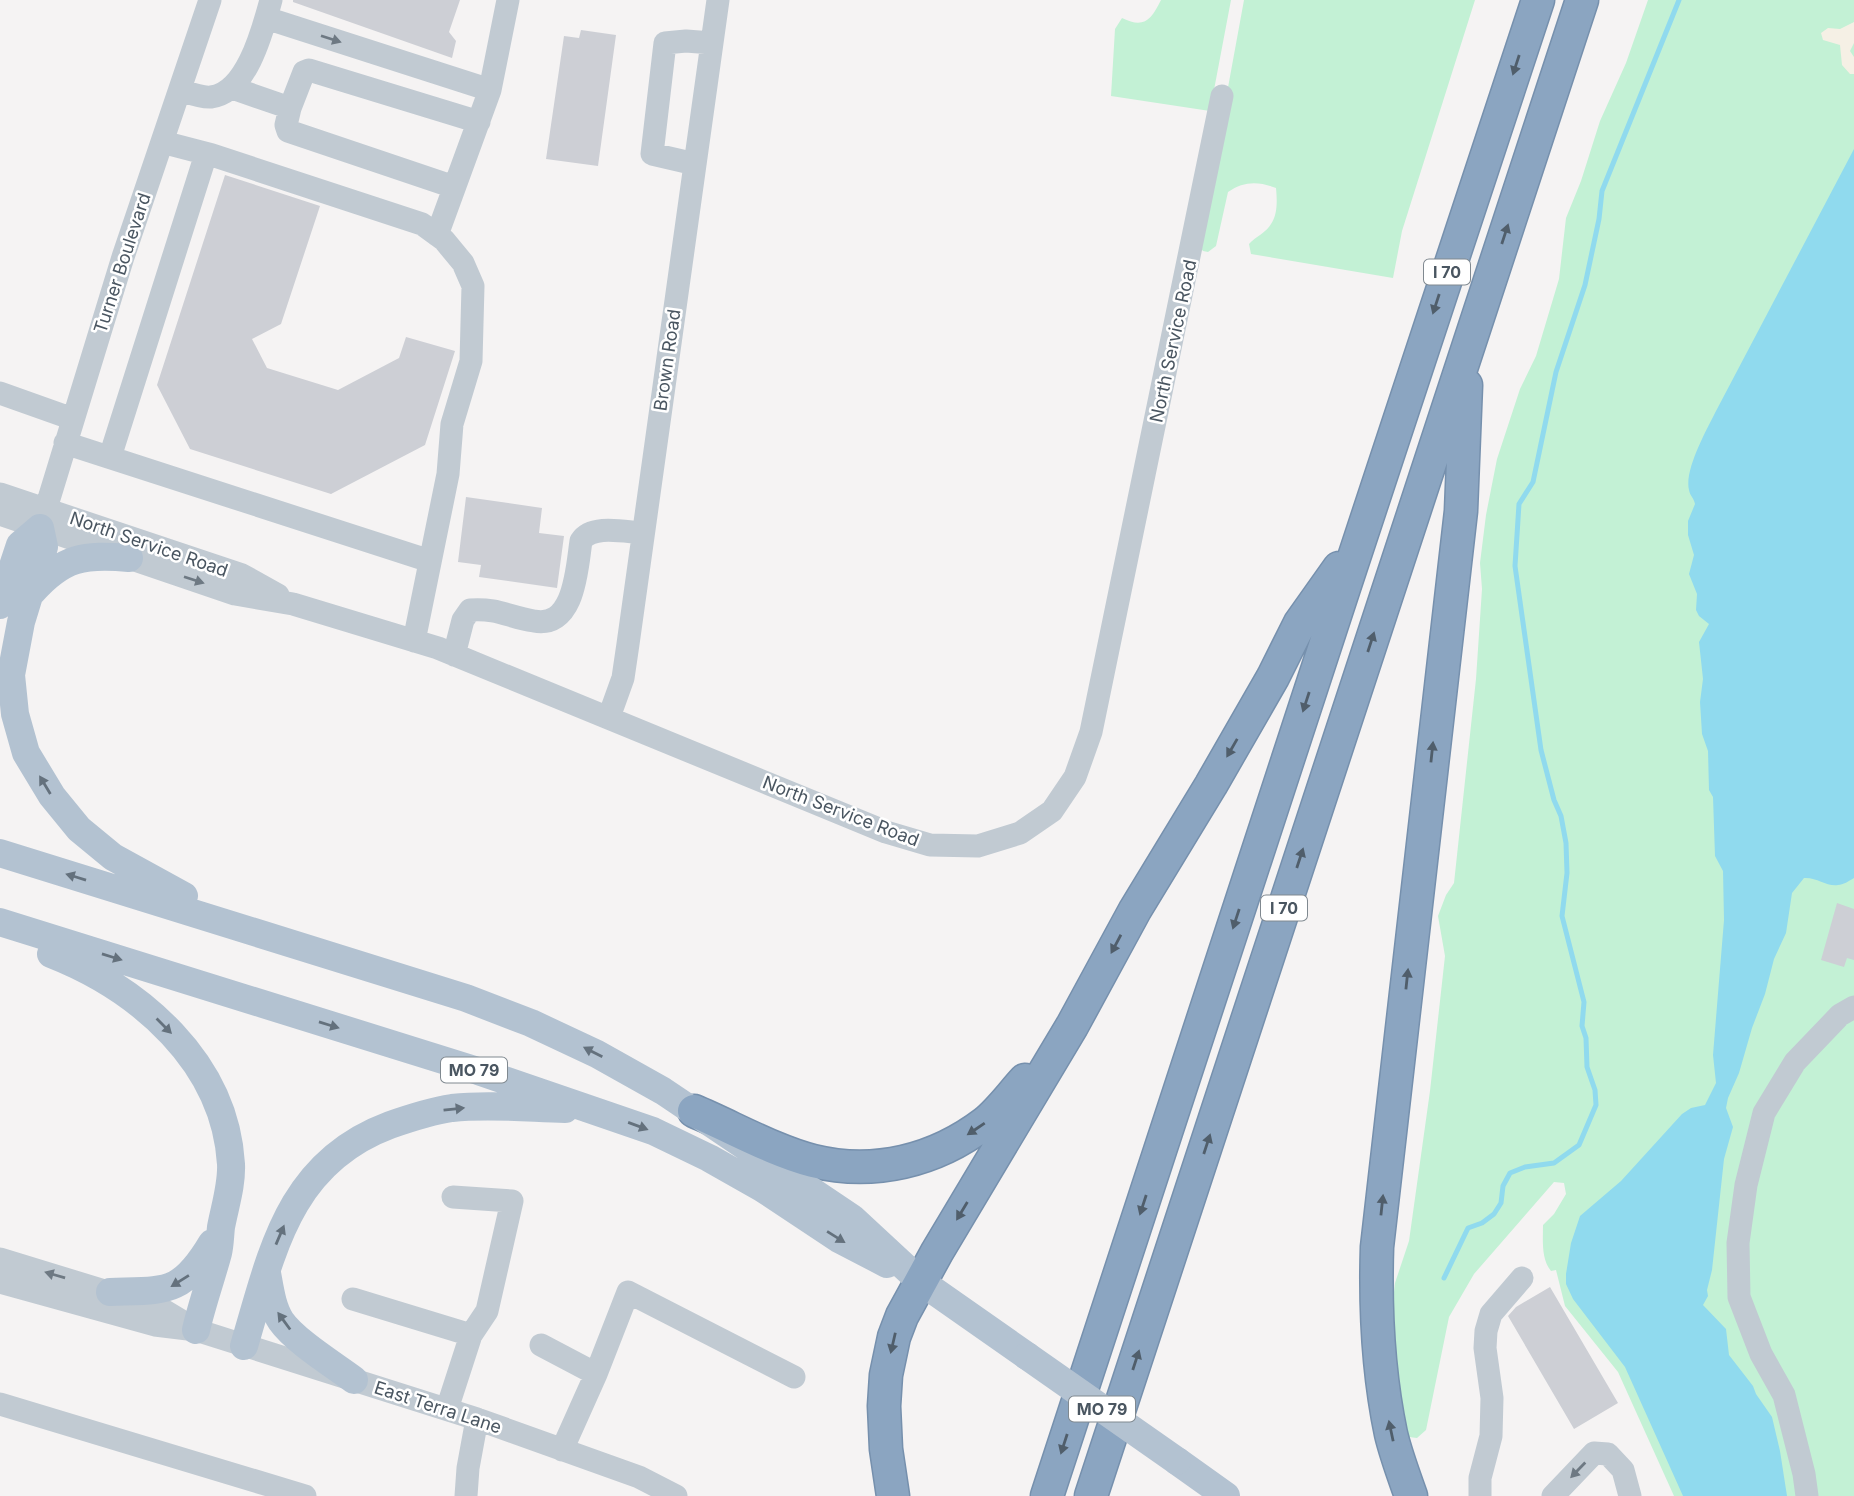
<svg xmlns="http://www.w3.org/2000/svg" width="1854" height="1496" font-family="Inter,sans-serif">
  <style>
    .green { fill: #c3f1d5 }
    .sand { fill: #f5f0e5 }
    .water { fill: #90daee }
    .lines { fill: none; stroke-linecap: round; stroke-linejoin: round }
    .stream { stroke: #90daee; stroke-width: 5 }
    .building { fill: #cdcfd5 }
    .highway-casing { stroke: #7690ad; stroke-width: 35 }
    .minor { stroke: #c1cad2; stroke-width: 23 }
    .major { stroke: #b3c2d1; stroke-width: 28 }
    .highway { stroke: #8ba5c1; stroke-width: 32 }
    .major-bridge { stroke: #b3c2d1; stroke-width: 28 }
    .oneway { fill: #6e7983 }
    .oneway2 { fill: #505e6b }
    .oneway3 { fill: #64717d }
    .labels { text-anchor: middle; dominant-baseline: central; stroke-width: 5; stroke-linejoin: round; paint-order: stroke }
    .shield { fill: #fff; stroke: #808990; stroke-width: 2 }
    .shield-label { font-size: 16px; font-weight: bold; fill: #4a5661 }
    .street-label { font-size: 18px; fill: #4a5661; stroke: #fff }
  </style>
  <rect width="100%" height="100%" fill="#f5f3f3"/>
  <path class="green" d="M1161 0H1231L1210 111 1111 96 1115 29 1122 18C1144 29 1151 20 1161 0Z
    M1244 0H1475L1402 231 1393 278 1251 254 1249 244C1255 237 1267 232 1271 224 1278 214 1277 199 1276 188 1258 181 1244 181 1228 192L1216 246 1208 252 1203 251 1199 246Z
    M1648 0H1854V1496H1674L1618 1372 1565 1306 1556 1270 1551 1271C1541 1259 1543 1240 1543 1225L1554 1214 1566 1194 1564 1183 1554 1182 1474 1274 1449 1317 1426 1430 1417 1438 1409 1437 1405 1428 1395 1356 1393 1301 1395 1283 1409 1241 1430 1091 1445 956 1438 916 1446 895 1454 883 1476 679 1482 589 1480 563 1486 515 1497 459 1520 389 1536 356 1559 279 1566 218 1581 181 1600 121 1626 63Z"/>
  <path class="sand" d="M1854 22V43L1850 51 1854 57V74H1850L1842 65 1840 45 1823 40 1821 33 1828 28 1840 29Z"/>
  <path class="water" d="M1854 149V878C1849 881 1843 885 1838 885 1827 887 1817 877 1804 878L1792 893 1786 933 1774 959 1765 994 1752 1028 1739 1073 1728 1098 1726 1108 1733 1127 1724 1159 1712 1270 1707 1290 1708 1296 1703 1305 1726 1329 1729 1355 1753 1386 1756 1394 1772 1417 1780 1451 1787 1496H1683L1625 1367 1573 1299 1566 1284V1274L1571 1243 1580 1216 1621 1181 1682 1114 1691 1108 1705 1105 1716 1083 1713 1055 1724 920 1723 871 1715 856 1713 797 1709 790 1708 751 1702 734 1700 702 1703 679 1699 642 1709 624 1699 616 1696 610 1697 594 1689 574 1694 555 1688 535V521L1695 504C1694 498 1690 496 1689 490 1684 470 1707 429 1716 411Z"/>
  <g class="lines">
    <path class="stream" d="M1444 1278 1468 1228 1482 1223 1494 1214 1501 1203 1503 1186 1510 1173 1525 1167 1554 1163 1579 1145 1596 1105 1595 1090 1587 1067 1586 1038 1582 1026 1584 1002 1562 916 1567 873 1566 843 1561 816 1554 800 1541 750 1515 566 1519 504 1533 482 1556 372 1585 285 1599 219 1602 191 1679 0"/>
  </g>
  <path class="building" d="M293 0H460L449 32 456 41 452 58 293 2Z
    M581 30 616 35 598 166 546 159 564 36 579 38Z
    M225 175 320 206 281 324 252 339 267 368 338 390 399 358 406 337 455 351 425 445 331 494 190 449 157 385Z
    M466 497 542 508 539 533 564 536 557 588 479 577 481 565 458 562Z
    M1837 903 1854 909V960L1847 958 1844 967 1821 960Z
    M1550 1287 1618 1403 1574 1429 1508 1316 1516 1307Z"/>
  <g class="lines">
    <g class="highway-casing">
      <path id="highway" d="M694 1111C732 1127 774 1151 813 1161 874 1176 935 1161 985 1123 1000 1111 1012 1094 1025 1080
        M893 1496 886 1449 884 1406 886 1375 894 1337 902 1316 937 1252 1072 1026 1135 910 1211 785 1273 677 1300 623 1339 568
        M1047 1496C1211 997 1372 498 1538 0
        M1091 1496 1582 0
        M1411 1496C1404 1476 1396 1455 1391 1434 1378 1372 1375 1311 1377 1247L1461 511 1466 385"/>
    </g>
    <path class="minor" d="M266 18 490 90
      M232 88 290 108 286 125 288 131 454 187
      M180 90C189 93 202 98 211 97 247 93 263 29 271 0
      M290 108 304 72 309 70 479 122
      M162 142 212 155 422 224 444 240 463 263 473 286 471 361 452 424 448 474 414 641
      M695 164 652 154 665 43 686 41 712 43
      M437 235 490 90 508 0
      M0 393 73 419
      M65 443 430 561
      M110 457 206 154
      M0 494 242 575 278 595
      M0 514 235 594 293 604 438 648 886 832 930 845 978 846 1020 833 1052 811 1075 777 1091 732 1222 96
      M40 528 123 257 210 0
      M454 655 463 620 470 610C499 608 508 617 534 621 575 629 577 567 581 541 592 524 625 532 643 533
      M609 717 623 678 628 644 718 0
      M0 1259 160 1308 190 1326
      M0 1282 155 1325 196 1330 477 1419 639 1477 676 1496
      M353 1299 471 1335
      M541 1345 596 1374 562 1450
      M596 1374 628 1292 794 1377
      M0 1404 305 1496
      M447 1409 471 1335 487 1311 512 1201 453 1197
      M466 1496 468 1468 477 1419
      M1480 1496V1478L1491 1436 1492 1398 1485 1348 1486 1331 1491 1314 1522 1278
      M1553 1496 1594 1453 1608 1454 1623 1470 1630 1496
      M1807 1496 1804 1474 1784 1395 1761 1354 1739 1297 1738 1243 1746 1185 1764 1113 1795 1062 1840 1015 1854 1007"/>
    <path class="major" d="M40 528 44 547 21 622 11 675 15 714 26 753 52 796 79 829 113 857 184 896
      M32 592C63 557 84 554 129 558
      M0 605 20 545 40 528
      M0 853 466 998 531 1023 597 1054 663 1091 852 1218 920 1281 1027 1356
      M0 922 478 1071 653 1131 709 1158 762 1188 839 1239 887 1264
      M51 954C140 989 225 1062 231 1164 232 1185 225 1206 221 1227 220 1236 220 1245 218 1253 211 1279 202 1304 196 1330
      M267 1273C270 1289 272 1307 281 1321 295 1341 334 1365 354 1380
      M110 1292C167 1290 181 1295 212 1243
      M244 1346C272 1252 288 1163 390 1125 410 1118 432 1111 452 1108 489 1104 528 1108 565 1109
      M1177 1461 1226 1496"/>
    <use href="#highway" class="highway"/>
    <path class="major-bridge" d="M1027 1356 1177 1461"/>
  </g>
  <defs><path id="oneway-solid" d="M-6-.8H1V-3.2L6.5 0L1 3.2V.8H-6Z" transform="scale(1.75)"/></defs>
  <g class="oneway">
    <use href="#oneway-solid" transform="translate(331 39) rotate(18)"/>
    <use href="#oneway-solid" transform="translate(194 580) rotate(18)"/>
    <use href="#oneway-solid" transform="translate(55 1275) rotate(-164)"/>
    <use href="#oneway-solid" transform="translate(1578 1470) rotate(134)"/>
  </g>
  <g class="oneway2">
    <use href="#oneway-solid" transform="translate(1516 65) rotate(108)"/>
    <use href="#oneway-solid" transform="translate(1505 234) rotate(-72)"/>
    <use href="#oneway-solid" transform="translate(1436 304) rotate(108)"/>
    <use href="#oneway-solid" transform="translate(1371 642) rotate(-72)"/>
    <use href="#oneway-solid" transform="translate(1306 702) rotate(108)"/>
    <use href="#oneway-solid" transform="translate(1232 748) rotate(120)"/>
    <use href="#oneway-solid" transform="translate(1432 752) rotate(-84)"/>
    <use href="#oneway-solid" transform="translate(1300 858) rotate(-72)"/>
    <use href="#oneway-solid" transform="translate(1236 919) rotate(108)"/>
    <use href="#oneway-solid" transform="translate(1116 944) rotate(118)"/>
    <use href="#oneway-solid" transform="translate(1407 979) rotate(-84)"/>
    <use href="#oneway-solid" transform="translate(976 1129) rotate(146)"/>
    <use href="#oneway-solid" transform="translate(1207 1144) rotate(-72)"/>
    <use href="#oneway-solid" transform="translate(1143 1205) rotate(108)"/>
    <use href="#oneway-solid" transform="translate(1382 1205) rotate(-84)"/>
    <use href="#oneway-solid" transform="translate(962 1211) rotate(121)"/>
    <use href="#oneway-solid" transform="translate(893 1343) rotate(103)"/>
    <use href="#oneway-solid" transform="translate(1136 1360) rotate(-72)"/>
    <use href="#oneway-solid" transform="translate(1391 1431) rotate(-102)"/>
    <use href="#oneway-solid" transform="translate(1064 1444) rotate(108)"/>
  </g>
  <g class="oneway3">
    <use href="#oneway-solid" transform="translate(45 785) rotate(-121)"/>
    <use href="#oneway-solid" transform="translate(76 877) rotate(-163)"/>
    <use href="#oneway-solid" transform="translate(112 957) rotate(17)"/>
    <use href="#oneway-solid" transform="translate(329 1025) rotate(17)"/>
    <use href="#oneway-solid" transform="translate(164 1026) rotate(45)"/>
    <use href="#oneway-solid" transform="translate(593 1052) rotate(-153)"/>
    <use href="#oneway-solid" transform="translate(454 1109) rotate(-6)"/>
    <use href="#oneway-solid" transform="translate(638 1126) rotate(20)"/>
    <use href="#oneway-solid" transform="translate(280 1235) rotate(-67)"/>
    <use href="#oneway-solid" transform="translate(836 1237) rotate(32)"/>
    <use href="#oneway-solid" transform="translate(180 1281) rotate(148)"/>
    <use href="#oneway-solid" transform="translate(284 1321) rotate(-126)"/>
  </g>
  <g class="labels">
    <g class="shield">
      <rect x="1424" y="259.5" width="46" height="25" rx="5"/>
      <rect x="1261" y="895.5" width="46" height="25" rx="5"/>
      <rect x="441" y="1057.5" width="66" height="25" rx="5"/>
      <rect x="1069" y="1396.5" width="66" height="25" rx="5"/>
    </g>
    <g class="shield-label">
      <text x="1447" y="272">I 70</text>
      <text x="1284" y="908">I 70</text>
      <text x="474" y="1070">MO 79</text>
      <text x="1102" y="1409">MO 79</text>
    </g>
    <g class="street-label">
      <text transform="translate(122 263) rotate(-72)">Turner Boulevard</text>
      <text transform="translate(1173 341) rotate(-78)">North Service Road</text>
      <text transform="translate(667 360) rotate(-82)">Brown Road</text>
      <text transform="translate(149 544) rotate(19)">North Service Road</text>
      <text transform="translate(841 811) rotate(21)">North Service Road</text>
      <text transform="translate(438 1407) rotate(18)">East Terra Lane</text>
    </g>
  </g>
</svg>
